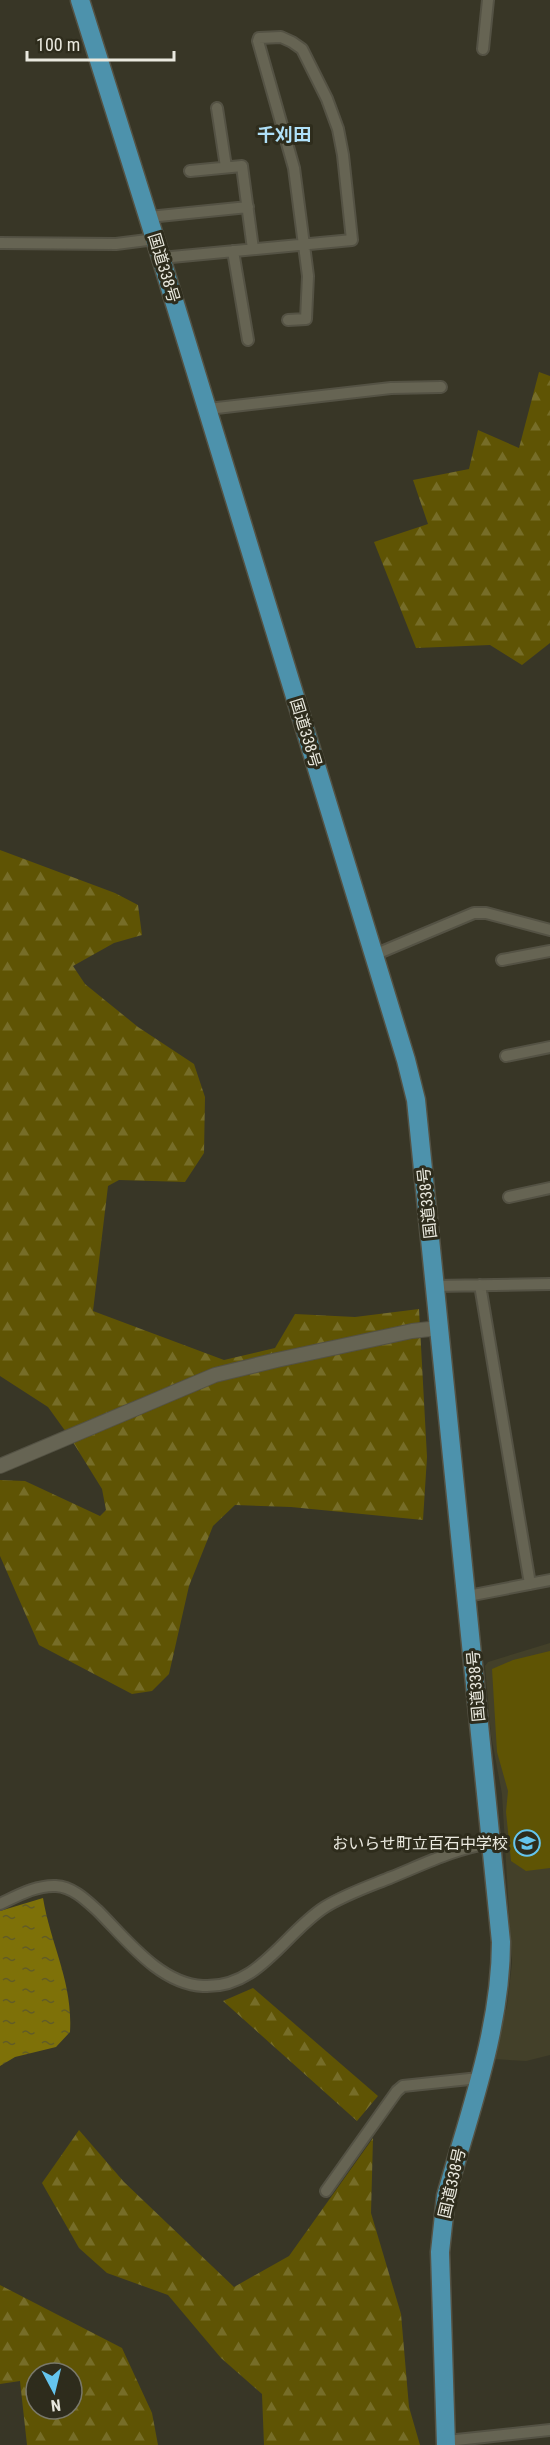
<svg xmlns="http://www.w3.org/2000/svg" width="550" height="2445" font-family="'Roboto Condensed','Noto Sans JP',sans-serif">
  <style>
    .built { fill: #434029 }
    .green { fill: #5f5404 }
    .forest { fill: url(#forest-firs); fill-rule: evenodd }
    .water { fill: url(#water-ripples) }
    .lines { fill: none; stroke-linecap: round; stroke-linejoin: round }
    .minor-casing { stroke: #545244; stroke-width: 14 }
    .tertiary-casing { stroke: #545244; stroke-width: 16 }
    .trunk-casing { stroke: #545244; stroke-width: 21 }
    .minor { stroke: #666453; stroke-width: 10 }
    .tertiary { stroke: #666453; stroke-width: 14 }
    .trunk { stroke: #4d92ac; stroke-width: 18 }
    .labels { text-anchor: middle; dominant-baseline: central; stroke-width: 6; stroke-linejoin: round; paint-order: stroke }
    .street-label { font-size: 16px; fill: #eae9df; stroke: #2e2c1c }
    .poi-label { font-size: 16px; fill: #eae9df; stroke: #2e2c1c; text-anchor: end }
    .neighbourhood-label { font-size: 18px; font-weight: bold; fill: #afe0f8; stroke: #2e2c1c }
  </style>
  <defs>
    <pattern id="forest-firs" width="22" height="20" patternUnits="userSpaceOnUse" patternTransform="scale(1.5)"><rect width="22" height="20" fill="#5f5404"/><path d="M5 1l3.5 6h-7zM16 11l3.5 6h-7z" fill="#766d28"/></pattern>
    <pattern id="water-ripples" width="26" height="14" patternUnits="userSpaceOnUse" patternTransform="scale(1.5)"><rect width="26" height="14" fill="#7e7108"/><path d="M2 4q2-2 4 0t4 0M15 11q2-2 4 0t4 0" fill="none" stroke="#625c26"/></pattern>
  </defs>
  <rect width="100%" height="100%" fill="#383626"/>
  <path class="built" d="M550 1643V2055L526 2061 494 2059 507 2006 512 1963 502 1794 491 1735 485 1666 488 1662Z"/>
  <path class="green" d="M550 1651V1868L526 1871 511 1861 506 1812 508 1791 497 1752 492 1669 513 1660Z"/>
  <path class="forest" d="M539 372 550 376V643L522 665 490 645 416 648 374 542 428 524 413 480 469 469 478 430 519 448Z
    M0 850 115 893 138 905 142 935 114 943 73 966 85 984 138 1027 194 1064 205 1097 204 1153 185 1182 119 1180 108 1186 93 1311 224 1360 275 1348 295 1314 355 1317 419 1309 427 1457 423 1520 291 1507 235 1505 213 1526 189 1586 169 1674 152 1691 132 1694 39 1645 0 1556V1480L25 1481 100 1516 106 1510 102 1489 71 1439 48 1407 0 1376Z
    M253 1988 378 2096 357 2121 223 2001Z
    M79 2130 124 2182 234 2287 289 2256 373 2138 371 2213 401 2314 409 2407 420 2445H264L262 2394 221 2358 168 2295 107 2273 79 2248 42 2183Z
    M0 2285 122 2348 152 2413 158 2445H27L20 2381 0 2384ZM36 2373H72V2409H36Z"/>
  <path class="water" d="M43 1898C51 1946 73 1982 70 2032L56 2047 15 2057 0 2066V1911Z"/>
  <g class="lines">
    <g class="minor-casing">
      <path id="minor" d="M483 49 488 0
        M217 108 226 167
        M190 171 242 166 253 249
        M149 217 248 207
        M0 243 116 244 155 239
        M233 251 248 340
        M161 258C225 252 289 246 352 240L343 155 338 129 327 99 302 49 292 42 281 37 259 38 258 41 294 168 308 276 306 319 288 320
        M208 409 391 388 441 387
        M374 955 474 913H486L550 930
        M502 960 550 951
        M506 1056 550 1047
        M509 1197 550 1188
        M480 1285 530 1584
        M435 1286 550 1284
        M468 1596 550 1580
        M0 1904C17 1896 36 1885 56 1886 73 1887 86 1900 98 1911 127 1940 160 1984 203 1986 259 1989 284 1933 325 1907 346 1894 370 1886 392 1877 424 1864 456 1848 491 1843
        M326 2191 397 2091 403 2086 479 2078
        M447 2441 550 2430"/>
    </g>
    <g class="tertiary-casing">
      <path id="tertiary" d="M0 1466 215 1375 277 1360 412 1331 439 1328"/>
    </g>
    <g class="trunk-casing">
      <path id="trunk" d="M80 0 161 258 406 1060 416 1100 501 1942C501 2028 469 2114 446 2196L440 2252 446 2445"/>
    </g>
    <use href="#minor" class="minor"/>
    <use href="#tertiary" class="tertiary"/>
    <use href="#trunk" class="trunk"/>
  </g>
  <defs>
    <g id="school-ring" transform="scale(1.35)"><circle r="9.5" fill="#2e2c1c" stroke="#65c5ee" stroke-width="1.5"/><path d="M0-5L7-2L0 1L-7-2ZM-4 1L0 2.5L4 1V4Q0 6-4 4Z" fill="#65c5ee"/></g>
  </defs>
  <g fill-rule="evenodd">
    <use href="#school-ring" x="527" y="1843"/>
  </g>
  <g class="labels">
    <g class="street-label">
      <text transform="translate(164 268) rotate(73)">国道338号</text>
      <text transform="translate(306 733) rotate(73)">国道338号</text>
      <text transform="translate(427 1203) rotate(-96)">国道338号</text>
      <text transform="translate(476 1686) rotate(-95)">国道338号</text>
      <text transform="translate(452 2183) rotate(-77)">国道338号</text>
    </g>
    <g class="poi-label">
      <text x="508" y="1843">おいらせ町立百石中学校</text>
    </g>
    <g class="neighbourhood-label">
      <text x="284" y="134">千刈田</text>
    </g>
  </g>
  <g transform="translate(54 2391) rotate(173)"><circle r="28" fill="#2e2c1c" stroke="#79786a" stroke-width="1.5"/>
  <path d="M0-4.5L10 22L0 15L-10 22Z" fill="#65c5ee"/>
  <text y="-9" font-size="16" font-weight="bold" text-anchor="middle" fill="#eae9df">N</text>
  </g>
  <path d="M27 51v9h147v-9" fill="none" stroke="#eae9df" stroke-width="3"/>
  <text x="36" y="51" font-size="18" fill="#eae9df" stroke="#2e2c1c" stroke-width="4.5" paint-order="stroke">100 m</text>
</svg>
